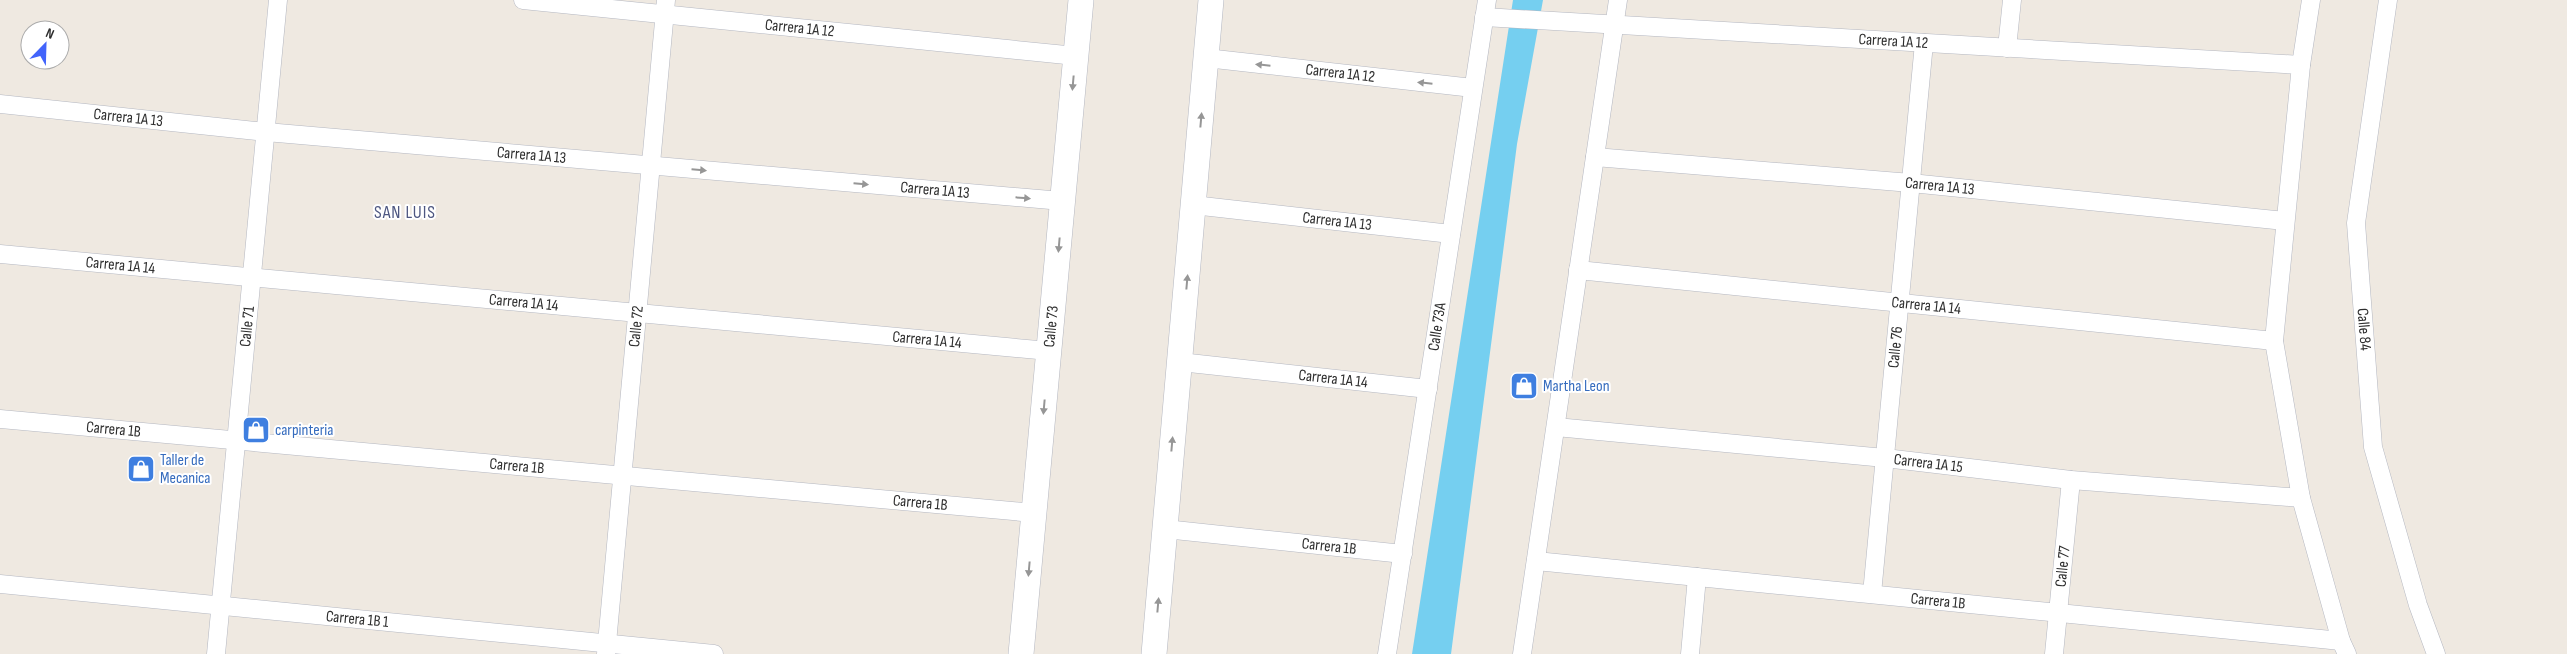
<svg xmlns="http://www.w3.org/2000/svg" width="2567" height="654" font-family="'Sofia Sans Condensed',sans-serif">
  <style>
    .water { fill: #75cff0 }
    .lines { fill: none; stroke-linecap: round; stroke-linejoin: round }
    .street-casing { stroke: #b4b7c1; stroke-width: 19 }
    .secondary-casing { stroke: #b4b7c1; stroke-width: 26 }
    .street { stroke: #fff; stroke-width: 18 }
    .secondary { stroke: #fff; stroke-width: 25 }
    .oneway { fill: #969696 }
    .labels { text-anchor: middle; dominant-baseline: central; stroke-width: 4; stroke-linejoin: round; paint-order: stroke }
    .street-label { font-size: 16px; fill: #2e2e2e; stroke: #fff }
    .shop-label { font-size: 16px; fill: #366cbe; stroke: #fff; text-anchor: start }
    .neighbourhood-label { font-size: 18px; letter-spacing: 1px; fill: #4d5680; stroke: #fff }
  </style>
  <rect width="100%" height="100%" fill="#efe9e1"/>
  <path class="water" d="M1513 0H1543L1517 144 1451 654H1412Z"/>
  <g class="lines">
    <g class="street-casing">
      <g id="street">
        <path id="s1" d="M523 0 1076 56"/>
        <path d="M2311 0 2301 65 2274 341 2301 498 2341 641 2347 654"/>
        <path id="s2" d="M2388 0 2356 223 2373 447 2418 605 2436 654"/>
        <path id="s3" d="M1484 17 2301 65"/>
        <path d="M2007 48 2012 0"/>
        <path id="s4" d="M1206 58 1473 88"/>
        <path id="s5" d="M0 104 266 132 1062 201"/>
        <path id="s6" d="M1595 157 1911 183 2285 221"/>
        <path id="s7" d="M1193 205 1451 234"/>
        <path id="s8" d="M0 254 1049 351"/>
        <path id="s9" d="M1578 270 2274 341"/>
        <path id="s10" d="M1180 362 1428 389"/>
        <path id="s11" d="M0 419 1034 513"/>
        <path id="s12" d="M1556 427 1885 458 2071 480 2301 498"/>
        <path id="s13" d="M1165 529 1403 554"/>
        <path id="s14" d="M1536 561 2341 641"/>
        <path id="s15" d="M0 584 714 654"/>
        <path id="s16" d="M1872 594 1924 43"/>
        <path id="s17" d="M216 654 278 0"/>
        <path id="s18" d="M606 654 666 0"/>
        <path id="s19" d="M1387 654 1487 0"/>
        <path d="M1522 654 1618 0"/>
        <path d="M1690 654 1697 577"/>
        <path id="s20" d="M2054 654 2071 480"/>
      </g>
    </g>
    <g class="secondary-casing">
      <g id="secondary">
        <path id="s21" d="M1021 654 1081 0"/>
        <path d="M1154 654 1211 0"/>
      </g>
    </g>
    <use href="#street" class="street"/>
    <use href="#secondary" class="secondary"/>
  </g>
  <defs><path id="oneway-solid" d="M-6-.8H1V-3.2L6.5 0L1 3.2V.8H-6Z" transform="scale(1.25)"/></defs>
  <g class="oneway">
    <use href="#oneway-solid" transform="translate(1263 65) rotate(-174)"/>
    <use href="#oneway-solid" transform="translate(1073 83) rotate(95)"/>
    <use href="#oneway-solid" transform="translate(1425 83) rotate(-174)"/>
    <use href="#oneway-solid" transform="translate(1201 120) rotate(-85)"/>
    <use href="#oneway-solid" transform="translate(699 170) rotate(5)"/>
    <use href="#oneway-solid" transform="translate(861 184) rotate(5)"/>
    <use href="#oneway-solid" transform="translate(1023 198) rotate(5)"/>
    <use href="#oneway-solid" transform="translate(1059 245) rotate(95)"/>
    <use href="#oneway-solid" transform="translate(1187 282) rotate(-85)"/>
    <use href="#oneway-solid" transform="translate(1044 407) rotate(95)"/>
    <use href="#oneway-solid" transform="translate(1172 444) rotate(-85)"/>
    <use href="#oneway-solid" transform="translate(1029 569) rotate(95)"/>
    <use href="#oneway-solid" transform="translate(1158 605) rotate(-85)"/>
  </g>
  <defs>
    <g id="shop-square" transform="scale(1.4375)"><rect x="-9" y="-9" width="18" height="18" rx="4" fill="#3f7fe0" stroke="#fff"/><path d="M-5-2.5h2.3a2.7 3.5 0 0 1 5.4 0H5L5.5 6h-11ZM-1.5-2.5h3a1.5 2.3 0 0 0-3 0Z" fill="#fff"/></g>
  </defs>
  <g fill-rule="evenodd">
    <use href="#shop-square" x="1524" y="386"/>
    <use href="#shop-square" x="256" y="430"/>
    <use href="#shop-square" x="141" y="469"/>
  </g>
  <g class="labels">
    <g class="street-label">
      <text stroke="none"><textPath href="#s1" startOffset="278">Carrera 1A 12</textPath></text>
      <text stroke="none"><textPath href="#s3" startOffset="410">Carrera 1A 12</textPath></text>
      <text stroke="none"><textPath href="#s4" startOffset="135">Carrera 1A 12</textPath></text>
      <text stroke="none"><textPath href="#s5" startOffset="129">Carrera 1A 13</textPath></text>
      <text stroke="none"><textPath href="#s5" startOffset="534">Carrera 1A 13</textPath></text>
      <text stroke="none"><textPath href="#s6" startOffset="346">Carrera 1A 13</textPath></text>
      <text stroke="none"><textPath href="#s5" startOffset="939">Carrera 1A 13</textPath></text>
      <text stroke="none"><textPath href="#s7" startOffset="145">Carrera 1A 13</textPath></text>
      <text stroke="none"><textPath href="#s8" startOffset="121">Carrera 1A 14</textPath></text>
      <text stroke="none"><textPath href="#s8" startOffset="526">Carrera 1A 14</textPath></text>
      <text stroke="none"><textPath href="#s9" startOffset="350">Carrera 1A 14</textPath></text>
      <text stroke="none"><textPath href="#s17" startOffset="329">Calle 71</textPath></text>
      <text stroke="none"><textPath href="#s18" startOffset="329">Calle 72</textPath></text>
      <text stroke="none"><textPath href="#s21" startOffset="329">Calle 73</textPath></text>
      <text stroke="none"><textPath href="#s19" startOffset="331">Calle 73A</textPath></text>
      <text stroke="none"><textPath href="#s2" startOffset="332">Calle 84</textPath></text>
      <text stroke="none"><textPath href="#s8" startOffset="931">Carrera 1A 14</textPath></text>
      <text stroke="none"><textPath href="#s16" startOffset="248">Calle 76</textPath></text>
      <text stroke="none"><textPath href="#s10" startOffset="154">Carrera 1A 14</textPath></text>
      <text stroke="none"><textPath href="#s11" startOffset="114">Carrera 1B</textPath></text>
      <text stroke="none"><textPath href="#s12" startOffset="374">Carrera 1A 15</textPath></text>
      <text stroke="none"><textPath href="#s11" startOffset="519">Carrera 1B</textPath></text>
      <text stroke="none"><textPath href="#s11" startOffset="924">Carrera 1B</textPath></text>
      <text stroke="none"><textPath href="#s13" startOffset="165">Carrera 1B</textPath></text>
      <text stroke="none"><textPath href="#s20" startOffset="88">Calle 77</textPath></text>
      <text stroke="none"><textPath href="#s14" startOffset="404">Carrera 1B</textPath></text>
      <text stroke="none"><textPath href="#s15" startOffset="359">Carrera 1B 1</textPath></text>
    </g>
    <g class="shop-label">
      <text x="1543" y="386">Martha Leon</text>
      <text x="275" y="430">carpinteria</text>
      <text x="160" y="460">Taller de<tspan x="160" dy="18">Mecanica</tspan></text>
    </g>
    <g class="neighbourhood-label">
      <text x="405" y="212">SAN LUIS</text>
    </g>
  </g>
  <g transform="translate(45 45) rotate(23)"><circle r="24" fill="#ffffff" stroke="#ababab"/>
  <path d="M0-4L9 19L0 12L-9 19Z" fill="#4264fb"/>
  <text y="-8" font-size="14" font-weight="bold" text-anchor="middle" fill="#2e2e2e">N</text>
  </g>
</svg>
